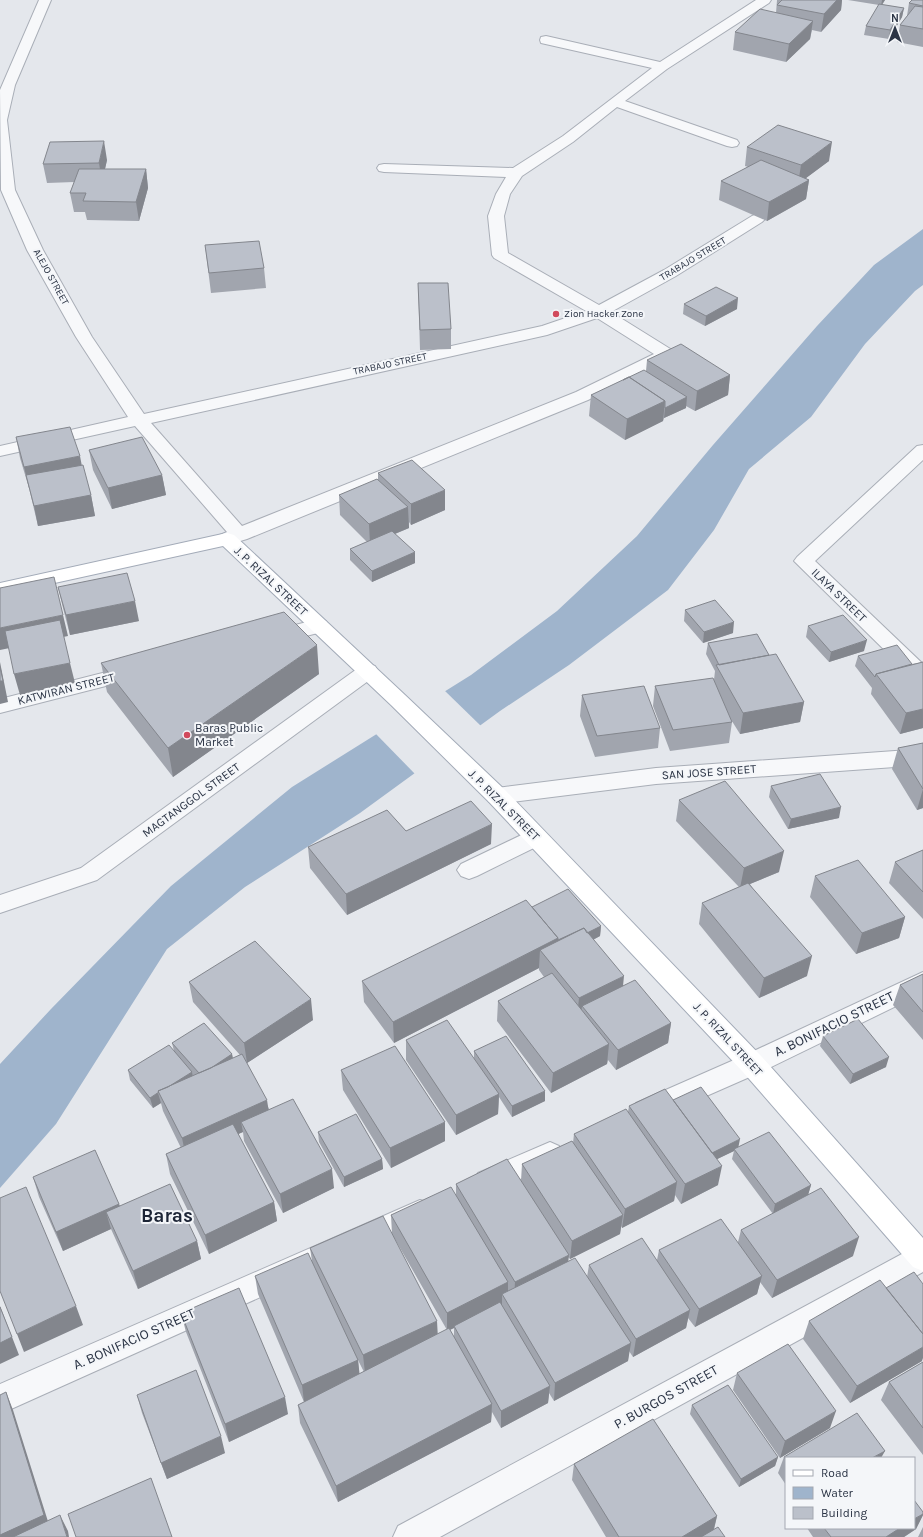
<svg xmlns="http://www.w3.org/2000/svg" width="923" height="1537" font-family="Karla,sans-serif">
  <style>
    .water { fill: #9fb4cc }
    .pier { fill: #e4e7ec }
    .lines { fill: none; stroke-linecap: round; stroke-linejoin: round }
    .minor-casing { stroke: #a9aeb7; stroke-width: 2 }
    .major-casing { stroke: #a3abb8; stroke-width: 2 }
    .minor { fill: #f7f8fa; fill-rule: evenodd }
    .major { fill: #fff; fill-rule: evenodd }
    .wall { fill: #a1a5ae; fill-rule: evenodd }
    .shaded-wall { fill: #83868d }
    .building { fill: #bbc0ca; stroke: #83868d }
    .poi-dot { fill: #d1495b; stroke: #f4f6f9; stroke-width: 1.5 }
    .labels { text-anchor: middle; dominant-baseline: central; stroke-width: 4; stroke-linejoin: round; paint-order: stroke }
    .far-street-label { font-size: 10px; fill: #2b3445; stroke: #f4f6f9 }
    .far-poi-label { font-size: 10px; fill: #2b3445; stroke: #f4f6f9; text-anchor: start }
    .street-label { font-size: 12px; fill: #2b3445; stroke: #f4f6f9 }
    .poi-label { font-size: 12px; fill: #2b3445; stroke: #f4f6f9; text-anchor: start }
    .near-street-label { font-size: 14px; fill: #2b3445; stroke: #f4f6f9 }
    .near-district-label { font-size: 19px; font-weight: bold; fill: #1d2536; stroke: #f4f6f9 }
  </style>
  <rect width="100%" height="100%" fill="#e4e7ec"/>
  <path class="water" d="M923 229V285L915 291 865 344 811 417 749 469 714 530 668 590 569 665 500 711 360 813 245 887 167 949 56 1124 0 1188V1064L51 1009 171 886 292 787 471 675 557 611 637 536 713 445 817 326 874 265Z"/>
  <path class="pier" d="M444 690 482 727 416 775 375 733Z"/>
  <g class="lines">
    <g class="minor-casing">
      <path id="minor" d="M39 0H51L15 85 7 120 15 190 43 250 92 337 144 414 542 326 586 311 494 258 492 255 488 216 496 194 506 177 384 172 379 171 377 168 379 165 384 164 513 168 563 136 652 68 541 43 540 40 541 37 546 36 660 62 756 0H771L769 3 667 69 625 101 737 140 739 143 737 146 732 147 727 146 617 107 573 142 522 176 510 194 504 216 508 253 599 305 664 270 752 216 757 214 762 216 765 219 762 222 676 276 611 312 672 350 674 354 672 358 588 400 247 539 227 545 220 543 217 539 220 535 227 532 135 426 0 456V446L128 417 76 337 27 250 1 190 0 90ZM597 318 654 354 576 392 242 526 151 423 547 335Z
        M923 445V460L815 561 923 664V683L916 681 794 561 797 557 917 446Z
        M319 619 326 621 329 626 326 631 274 644 267 642 264 637 267 632Z
        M368 664 375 666 378 671 375 676 97 880 0 913V895L81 868 361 666Z
        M134 665 141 667 144 672 141 677 0 713V699Z
        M923 749V765L656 784 497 804 489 802 486 796 489 790 497 788 656 768Z
        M536 828 544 831 547 837 544 843 477 876 469 879 461 876 457 870 461 864Z
        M923 972V993L761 1072 654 1119 645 1122 636 1119 632 1111 636 1103 743 1056Z
        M550 1142 559 1146 563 1154 559 1162 488 1193 478 1189 474 1181 478 1173Z
        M420 1200 430 1203 434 1212 430 1221 0 1414V1384Z
        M923 1244V1272L440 1537H393L398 1526 913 1248Z"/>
    </g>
    <g class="major-casing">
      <path id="major" d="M227 533 234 535 405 695 505 790 761 1056 923 1238V1271L913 1267 743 1072 489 802 391 705 223 546 0 595V583Z"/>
    </g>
    <use href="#minor" class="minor"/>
    <use href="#major" class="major"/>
  </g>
  <path class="wall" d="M777 0H842L841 10 821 32 812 30 810 39 786 62 733 50 735 32 776 13Z
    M848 0H885L882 5 904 8 902 17 889 39 864 35 866 26 879 5Z
    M923 0V47L897 42 900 25 907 16 909 3Z
    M747 147 829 161 806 178 809 180 806 199 767 221 719 200 721 181 748 167 745 166Z
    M107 160 105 169H146L148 188 139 221 87 220 85 212H74L70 193 74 182 47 183 43 164Z
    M205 245 264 268 266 288 211 293Z
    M418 283 451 329V349L420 350Z
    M684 304 737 309 705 326 683 314Z
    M647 360 730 375 728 395 695 411 686 406V408L664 418 663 421 625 440 589 416 591 395 646 371Z
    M16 437 81 465 91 495 95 516 38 526 29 488 20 458Z
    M89 450 162 475 166 495 112 509 93 470Z
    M378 473 445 510 411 525 409 522V528L395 534 415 563 372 582 350 560V549L367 542 340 515 339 495 378 480Z
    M58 587 139 621 70 635 63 608Z
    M685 610 733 633 703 643 684 621Z
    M808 626 864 651 829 662 806 637Z
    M708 643 769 655 804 702 800 722 740 734 730 718 732 722 729 743 670 751 653 706 655 686 714 680 715 671 706 654Z
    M858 656 912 664 923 662V728L900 734 871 694 872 688 855 666Z
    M101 663 319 674 173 777 107 692Z
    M582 695 660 728 658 748 595 757 580 716Z
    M923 743V808L917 810 892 769 898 748Z
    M771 786 839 818 788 829 769 797Z
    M679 800 779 872 750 884 807 976 759 998 699 924 702 903 739 887 676 821Z
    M406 831 491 844 347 915 310 868 308 847Z
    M923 850V919L889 883 895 862Z
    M815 876 905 917 899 938 856 954 810 897Z
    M532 907 601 926 600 936 593 940 623 986 671 1023 668 1043 616 1070 608 1060 607 1064 551 1093 497 1021 498 1001 544 977 539 970V968L394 1043 364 1002 362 981Z
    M923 974V1040L893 1005 900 985Z
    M189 982 313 1020 247 1063 269 1109 334 1188 283 1213 244 1141 243 1132 238 1134 274 1202 277 1221 209 1254 170 1174 166 1154 181 1148 163 1111 161 1103 153 1108 130 1080 128 1070 174 1051 172 1043 232 1054 233 1059 240 1055 193 1002Z
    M823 1036 886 1067 850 1084 820 1046Z
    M406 1040 474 1059V1051L545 1101 512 1117 499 1097 498 1114 456 1135 406 1060Z
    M341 1070 445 1141 391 1168 343 1090Z
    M673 1100 739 1147 811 1185 808 1195 853 1256 772 1298 760 1282 757 1294 695 1327 688 1318 686 1328 633 1357 629 1351 628 1361 554 1401 549 1393 548 1403 501 1428 492 1412 491 1422 338 1502 300 1423 298 1405 304 1402 258 1294 255 1276 312 1261 310 1248 437 1334 447 1330 392 1234 391 1215 456 1195V1184L521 1181 522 1164 573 1143 574 1134 628 1112 629 1106ZM734 1151 732 1159 773 1214 741 1230 738 1242 659 1250 657 1260 589 1265 587 1277 568 1261V1257L570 1259 620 1234 621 1226 622 1228 674 1201 675 1195 681 1204 718 1185 717 1159ZM454 1328V1337L450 1330ZM358 1360 364 1372 359 1374Z
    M318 1132 382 1159 383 1169 344 1187 319 1142Z
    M33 1177 119 1204 120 1206 197 1241 201 1259 138 1289 111 1229 63 1251 39 1197Z
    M181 1313 288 1414 229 1442 186 1332Z
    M809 1321 922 1361 850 1403 803 1339Z
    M923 1362V1455L881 1400 889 1382Z
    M737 1373 830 1428 780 1458 733 1390Z
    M137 1395 225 1453 167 1479 142 1413Z
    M692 1405 778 1457 775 1466 739 1487 690 1414Z
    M784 1457 786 1458V1485L778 1473Z
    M574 1464 717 1516 714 1530 725 1537H606L572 1480Z
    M923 1512V1515L916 1529 904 1537H813L807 1528H914Z
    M923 1527V1537H918Z"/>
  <path class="shaded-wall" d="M837 0H842L841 10 821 32 824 14Z
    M882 0H885L881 6Z
    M904 8 902 17 889 39 890 30Z
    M813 21 810 39 786 62 789 44Z
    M104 141 107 160 102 182 99 163Z
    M832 142 829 161 798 184 801 165Z
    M146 169 148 188 139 221 136 202Z
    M809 180 806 199 767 221 769 202Z
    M738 298 737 309 705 326 706 316Z
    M730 375 728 395 695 411 697 391Z
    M687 397 686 408 664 418 665 408Z
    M665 401 663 421 625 440 627 419Z
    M80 456 84 477 29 488 24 467Z
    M162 475 166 495 112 509 108 488Z
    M445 490V510L411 525V504Z
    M91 495 95 516 38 526 34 506Z
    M408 507 409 528 370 544 369 524Z
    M415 552V563L372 582V571Z
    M135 601 139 621 70 635 66 615Z
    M63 615 68 636 0 650V628Z
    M734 622 733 633 703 643 704 632Z
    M867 640 864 651 829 662 831 652Z
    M317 645 319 674 173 777 168 748Z
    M0 662 8 702 0 704Z
    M70 663 75 683 20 695 14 674Z
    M804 702 800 722 740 734 743 713Z
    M923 709V728L900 734 906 713Z
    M923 789V808L917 810Z
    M841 807 839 818 788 829 791 819Z
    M492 824 491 844 347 915 346 894Z
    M784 851 779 872 740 888 744 868Z
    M905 917 899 938 856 954 862 933Z
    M601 926 600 936 550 962 540 950 539 968 394 1043 393 1022 558 938Z
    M812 956 807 976 759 998 764 978Z
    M624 976 622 996 582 1006 581 1016 577 1018 579 998Z
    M311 999 313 1020 247 1063 244 1043Z
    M671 1023 668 1043 616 1070 618 1050Z
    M609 1044 607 1064 551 1093 553 1073Z
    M232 1054 234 1065 200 1075Z
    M889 1057 886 1067 850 1084 853 1074Z
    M192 1072 194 1083 159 1092Z
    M545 1091V1101L512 1117V1106Z
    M158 1093 161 1103 153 1108 150 1098Z
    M499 1094 498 1114 456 1135V1115Z
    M267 1100 270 1119 241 1122 243 1132 186 1157 182 1138Z
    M445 1122V1141L391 1168 390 1148Z
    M740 1139 738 1149H734V1151L707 1164 709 1154Z
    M382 1159 383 1169 344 1187V1177Z
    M722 1166 718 1185 681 1204 685 1184Z
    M332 1169 334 1188 283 1213 280 1194Z
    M677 1182 674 1201 622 1228 625 1209Z
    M811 1185 808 1195 773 1214 775 1204Z
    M274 1202 277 1221 209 1254 205 1235Z
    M119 1204 125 1223 106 1212 111 1229 63 1251 56 1232Z
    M623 1215 620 1234 570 1259 572 1241Z
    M859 1237 853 1256 772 1298 777 1280Z
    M197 1241 201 1259 138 1289 133 1271Z
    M569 1255 567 1273 514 1300 515 1282Z
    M762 1276 757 1294 695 1327 699 1309Z
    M508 1282V1301L502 1294V1304L454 1327V1326V1328L447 1331V1313Z
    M0 1306 19 1355 0 1364Z
    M76 1306 83 1325 24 1352 17 1334Z
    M690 1310 686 1328 633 1357 636 1339Z
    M437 1321 438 1339 365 1373 363 1355Z
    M631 1343 628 1361 554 1401 555 1383Z
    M923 1347V1358L922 1361 850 1403 857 1386Z
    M358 1360 360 1378 304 1402 302 1385Z
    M550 1386 548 1403 501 1428V1411Z
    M6 1392 13 1410 51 1531 39 1537H0Z
    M285 1397 288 1414 229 1442 225 1424Z
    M492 1404 491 1422 338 1502 336 1486Z
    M836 1411 830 1428 780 1458 785 1441Z
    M221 1436 225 1453 167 1479 161 1463Z
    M885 1451 881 1458H872Z
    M778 1457 775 1466 739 1487 741 1479Z
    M923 1514V1515L916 1529 904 1537H886L900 1528H914V1519Z
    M60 1515 68 1531 69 1537H67Z
    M717 1516 713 1532 705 1537H682Z"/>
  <path class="building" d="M782 0H837L824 14 777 5Z
    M912 0H923V6L909 3Z
    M879 4 904 8 890 30 866 26Z
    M915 6 923 7V29L900 25Z
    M760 9 813 21 789 44 735 32Z
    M778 125 832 142 801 165 747 147Z
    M104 141 99 163 43 164 50 142Z
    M761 160 809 180 769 202 721 181Z
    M79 169H146L136 202 83 201 86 193H70Z
    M259 241 264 268 209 273 205 245Z
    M418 283H448L451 329 420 330Z
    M716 287 738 298 706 316 684 304Z
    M681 344 730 375 697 391 647 360Z
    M644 370 687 397 665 408V401L629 377 623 380Z
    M629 377 665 401 627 419 591 395Z
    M70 427 80 456 24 467 16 437Z
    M142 437 162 475 108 488 89 450Z
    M412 460 445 490 411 504 378 473Z
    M83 465 91 495 34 506 26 475Z
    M377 479 408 507 369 524 339 495Z
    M392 531 415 552 372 571 350 549Z
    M127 573 135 601 66 615 58 587Z
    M54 577 63 615 0 628V588Z
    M715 600 734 622 704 632 685 610Z
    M284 612 317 645 168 748 101 663Z
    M843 615 867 640 831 652 808 626Z
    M60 620 70 663 14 674 5 631Z
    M757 634 769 655 719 665 708 643Z
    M897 645 912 664 876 674 875 677 858 656Z
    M776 654 804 702 743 713 716 665Z
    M923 662V709L906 713 876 674Z
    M0 667 3 681H0Z
    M713 678 732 722 673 730 655 686Z
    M644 686 660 728 597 736 582 695Z
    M923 743V789L898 748Z
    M820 774 841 807 791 819 771 786Z
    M725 781 784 851 744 868 679 800Z
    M471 801 492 824 346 894 308 847 387 810 406 831Z
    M923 850V892L895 862Z
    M858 860 905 917 862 933 815 876Z
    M748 883 812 956 764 978 702 903Z
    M568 889 601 926 587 933 584 928 558 940V938L532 907Z
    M526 900 558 938 393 1022 362 981Z
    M584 928 624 976 579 998 540 950Z
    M255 941 311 999 244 1043 189 982Z
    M552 973 609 1044 553 1073 498 1001Z
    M923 974V1012L900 985Z
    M635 980 671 1023 618 1050 582 1006Z
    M858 1019 889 1057 853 1074 823 1036Z
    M447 1020 499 1094 456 1115 406 1040Z
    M204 1023 232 1054 211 1068 199 1073 172 1043Z
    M506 1036 545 1091 512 1106 474 1051Z
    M169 1045 192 1072 168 1087 158 1091 159 1092 150 1098 128 1070Z
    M395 1046 445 1122 390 1148 341 1070Z
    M242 1054 267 1100 182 1138 158 1091Z
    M701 1087 740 1139 712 1153 673 1100Z
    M665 1089 722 1166 685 1184 629 1106Z
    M293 1099 332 1169 280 1194 241 1122Z
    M626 1109 677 1182 625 1209 574 1134Z
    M356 1114 382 1159 344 1177 318 1132Z
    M233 1124 274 1202 205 1235 166 1154Z
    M769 1132 811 1185 775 1204 734 1149Z
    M572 1141 623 1215 572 1241 522 1164Z
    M95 1150 119 1204 56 1232 33 1177Z
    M507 1159 569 1255 515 1282 456 1184Z
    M170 1184 197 1241 133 1271 106 1212Z
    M26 1187 76 1306 17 1334 0 1291V1198Z
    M451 1187 508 1282 447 1313 391 1215Z
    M821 1188 859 1237 777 1280 741 1230Z
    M383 1216 437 1321 363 1355 310 1248Z
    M721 1219 762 1276 699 1309 659 1250Z
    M642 1238 690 1310 636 1339 589 1265Z
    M308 1253 358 1360 302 1385 255 1276Z
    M575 1258 631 1343 555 1383 502 1294Z
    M914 1272 923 1284V1334L886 1288Z
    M880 1280 923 1334V1347L857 1386 809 1321Z
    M239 1288 285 1397 225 1424 181 1313Z
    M500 1302 550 1386 501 1411 454 1326Z
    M0 1307 12 1337 0 1343Z
    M449 1328 492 1404 336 1486 298 1405Z
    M788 1344 836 1411 785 1441 737 1373Z
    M923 1362V1428L889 1382Z
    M196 1370 221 1436 161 1463 137 1395Z
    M728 1385 778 1457 741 1479 692 1405Z
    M6 1392 44 1515 0 1535V1395Z
    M857 1413 885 1451 872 1458H786V1460L784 1457Z
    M653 1419 717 1516 682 1537H619L574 1464Z
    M151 1478 172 1537H76L68 1514Z
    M914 1500 923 1512V1514L914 1519Z
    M60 1515 67 1537H13Z
    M718 1527 725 1537H701Z
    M824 1528H900L886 1537H831Z"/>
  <g class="poi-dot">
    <circle cx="556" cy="314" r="4"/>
    <circle cx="187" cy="735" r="4"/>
  </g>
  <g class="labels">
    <g class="far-street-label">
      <text transform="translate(693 259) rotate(-31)">TRABAJO STREET</text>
      <text transform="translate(51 277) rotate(61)">ALEJO STREET</text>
      <text transform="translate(390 364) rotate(-12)">TRABAJO STREET</text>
    </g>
    <g class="far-poi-label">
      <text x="564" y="314">Zion Hacker Zone</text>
    </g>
    <g class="street-label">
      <text transform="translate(271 581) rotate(43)">J. P. RIZAL STREET</text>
      <text transform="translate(839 595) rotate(44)">ILAYA STREET</text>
      <text transform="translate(66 689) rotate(-14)">KATWIRAN STREET</text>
      <text transform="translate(709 772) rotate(-4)">SAN JOSE STREET</text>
      <text transform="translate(191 800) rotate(-36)">MAGTANGGOL STREET</text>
      <text transform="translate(504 805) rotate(45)">J. P. RIZAL STREET</text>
      <text transform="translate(728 1039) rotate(47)">J. P. RIZAL STREET</text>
    </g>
    <g class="poi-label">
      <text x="195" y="728">Baras Public<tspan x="195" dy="14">Market</tspan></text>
    </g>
    <g class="near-street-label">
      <text transform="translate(834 1024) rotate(-26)">A. BONIFACIO STREET</text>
      <text transform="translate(134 1339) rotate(-24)">A. BONIFACIO STREET</text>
      <text transform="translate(666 1397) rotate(-29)">P. BURGOS STREET</text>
    </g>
    <g class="near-district-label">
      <text x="167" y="1216">Baras</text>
    </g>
  </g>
  <rect x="785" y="1457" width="130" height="72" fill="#f4f6f9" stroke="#a4a8b1"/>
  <rect x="793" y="1470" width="20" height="6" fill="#ffffff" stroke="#a4a8b1"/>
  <text x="821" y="1477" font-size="12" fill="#2b3445">Road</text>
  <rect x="793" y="1487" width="20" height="12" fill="#9fb4cc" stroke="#a4a8b1"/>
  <text x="821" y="1497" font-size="12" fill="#2b3445">Water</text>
  <rect x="793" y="1507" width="20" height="12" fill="#bbc0ca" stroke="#a4a8b1"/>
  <text x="821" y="1517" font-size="12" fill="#2b3445">Building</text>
  <g transform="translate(895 28)" stroke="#f4f6f9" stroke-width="3" paint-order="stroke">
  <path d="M0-3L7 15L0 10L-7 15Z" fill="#2b3445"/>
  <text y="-6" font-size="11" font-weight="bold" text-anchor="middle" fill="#2b3445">N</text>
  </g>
</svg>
